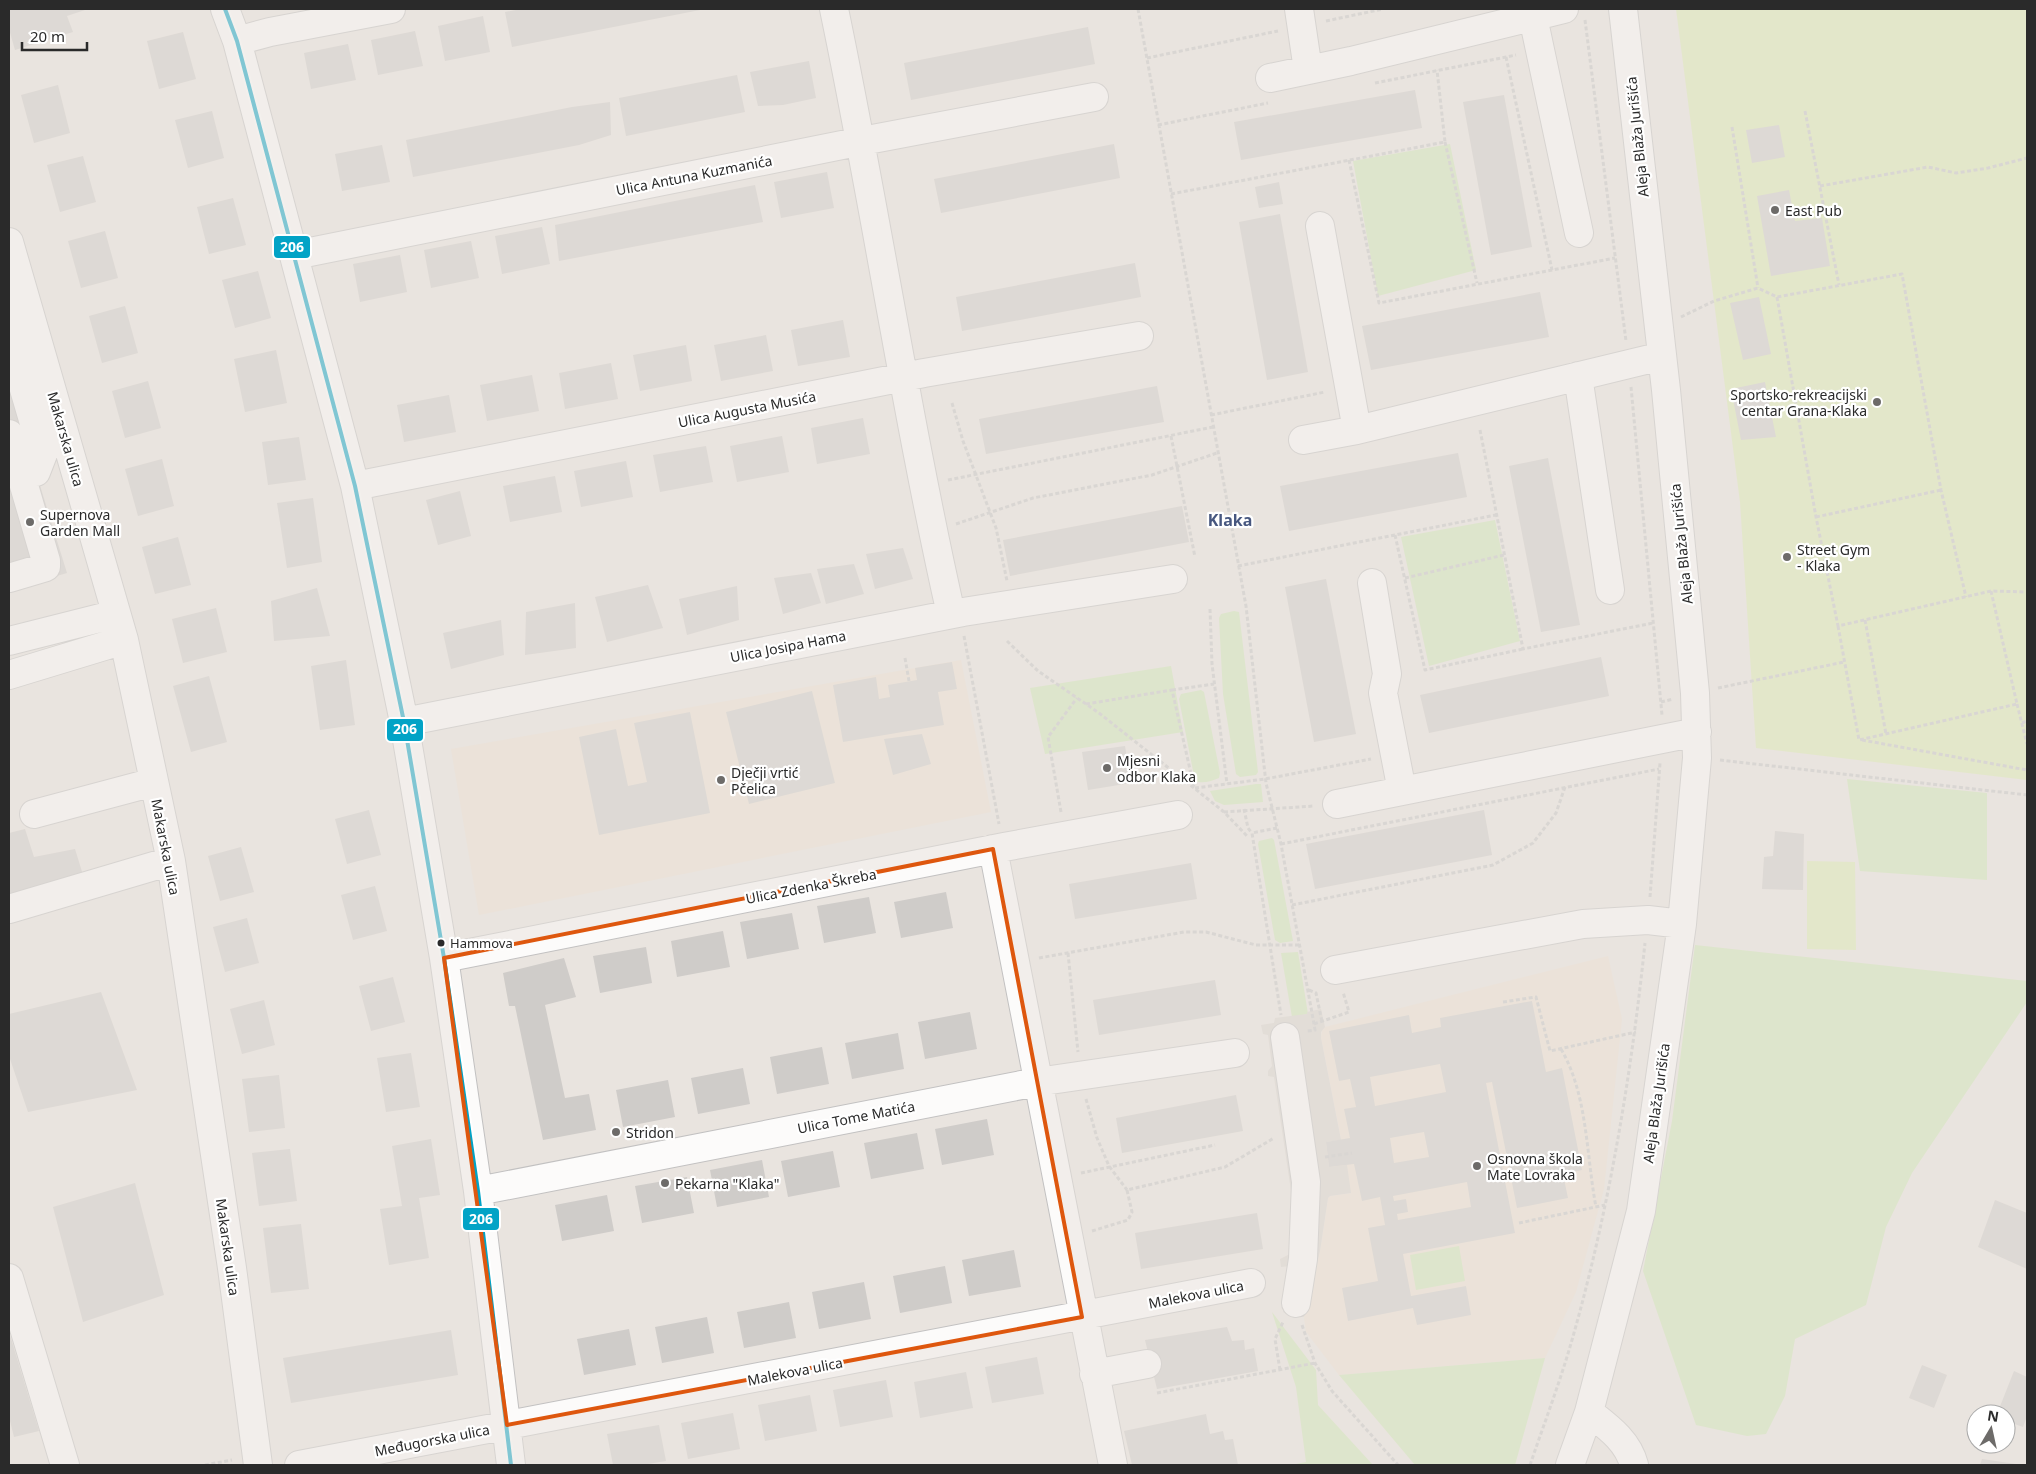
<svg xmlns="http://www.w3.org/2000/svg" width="2036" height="1474" font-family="'Noto Sans',sans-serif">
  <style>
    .education { fill: #ede1d3 }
    .green { fill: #cfe7b5 }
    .pitch { fill: #dcebb2 }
    .plaza { fill: #d9d4cf }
    .building { fill: #cfccc9; fill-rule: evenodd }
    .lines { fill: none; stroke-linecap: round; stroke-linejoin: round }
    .minor-casing { stroke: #c2c1c1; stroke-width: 30 }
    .path { stroke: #c6c6c5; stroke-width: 3; stroke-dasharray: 4 2.5; stroke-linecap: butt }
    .minor { stroke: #fcfbfa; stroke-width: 28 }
    .bus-1-casing { stroke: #fff; stroke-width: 8 }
    .bus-1 { stroke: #02a3c6; stroke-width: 4 }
    .marked { fill: none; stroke: #de570e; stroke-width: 4; stroke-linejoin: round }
    .poi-dot { fill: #6d6b69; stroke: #fff; stroke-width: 2 }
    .bus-dot { fill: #2a2a2a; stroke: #fff; stroke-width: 2 }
    .labels { text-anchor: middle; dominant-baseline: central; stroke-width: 4.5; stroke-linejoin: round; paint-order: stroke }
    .bus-label { font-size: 13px; fill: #2a2a2a; stroke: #fff; text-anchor: start }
    .street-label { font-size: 14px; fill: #2a2a2a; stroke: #fff }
    .poi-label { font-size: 14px; fill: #2a2a2a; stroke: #fff; text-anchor: start }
    .quarter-label { font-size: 16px; font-weight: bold; fill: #47577f; stroke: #fff }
    .line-badge { stroke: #fff; stroke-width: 2 }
    .badge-label { font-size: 14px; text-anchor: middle; font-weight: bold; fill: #fff }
  </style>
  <rect width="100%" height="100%" fill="#e9e4df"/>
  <path class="education" d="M961 660 991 812 479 915 451 749Z
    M1608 956 1622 1019 1604 1189 1576 1292 1545 1358 1339 1375 1306 1332 1304 1317 1320 1251 1328 1198 1330 1196 1351 1193 1329 1167 1326 1142 1341 1140 1321 1038 1322 1030 1325 1027Z"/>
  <path class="green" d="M1450 144 1476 270 1378 296 1353 161Z
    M1495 520 1520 641 1429 666 1401 537Z
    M1234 611 1239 612 1258 772 1256 775 1240 777 1236 774 1223 694 1219 618 1221 614Z
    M1171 666 1183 732 1045 754 1030 688Z
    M1201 690 1204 692 1220 773 1219 778C1212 781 1202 784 1195 781L1179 699 1181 694Z
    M1847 779 1987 793V880L1860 871Z
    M1256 784H1261L1263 802 1224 805 1215 801 1210 791Z
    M1272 838 1274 840 1293 941 1280 943 1275 940 1258 844 1259 841Z
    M1695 945 2027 981V1002L1912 1173 1886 1227 1866 1305 1795 1339 1785 1396 1766 1434 1747 1436 1696 1425 1643 1271 1672 1121Z
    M1298 952 1308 1014 1292 1017 1281 953Z
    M1459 1246 1465 1281 1416 1290 1410 1255Z
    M1272 1312 1316 1370 1318 1405 1373 1465H1291L1306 1462 1296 1387Z
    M1545 1358 1515 1465H1415L1339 1375Z"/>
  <path class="pitch" d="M1676 9H2027V780L1756 748 1740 502Z
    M1807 861 1855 862 1856 950 1807 949Z"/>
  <path class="plaza" d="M1321 1009 1325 1027 1321 1032V1038L1341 1140 1326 1142 1329 1167 1347 1165 1351 1193 1330 1196 1328 1198 1320 1251 1304 1317 1291 1316 1283 1312 1288 1305 1290 1266 1281 1267 1280 1259 1292 1253 1293 1204 1274 1077 1268 1076V1071L1272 1066 1268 1035 1263 1034 1261 1025 1274 1023 1275 1018 1307 1014V1012Z"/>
  <path class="building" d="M9 9H88L67 16 73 32 15 50 9 29Z
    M521 9H700V10L512 47 505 12Z
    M483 16 490 52 445 61 438 26Z
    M1088 27 1095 64 911 100 904 63Z
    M415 31 423 66 378 75 371 40Z
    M183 32 196 79 159 89 147 41Z
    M348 44 356 80 311 89 304 53Z
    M809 61 816 98 783 105 758 106 750 72Z
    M737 75 745 112 626 136 619 98Z
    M58 85 70 133 34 143 21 95Z
    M1415 90 1422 128 1241 160 1234 122Z
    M1504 95 1532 247 1491 255 1463 102Z
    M610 102 611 135 579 145 413 177 406 140 572 107Z
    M212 111 224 158 188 168 175 120Z
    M1779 125 1785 157 1752 163 1746 130Z
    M1114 144 1120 178 941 213 934 179Z
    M382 145 390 182 342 191 335 154Z
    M83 156 96 202 60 212 47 165Z
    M827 172 834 208 781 218 774 182Z
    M1279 182 1283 204 1259 208 1255 187Z
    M755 185 763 222 559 261 555 225Z
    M1789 190 1795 221 1822 218 1830 266 1771 276 1757 196Z
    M233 198 246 245 209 254 197 207Z
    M1280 214 1308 372 1267 380 1239 222Z
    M542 227 550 264 502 274 495 236Z
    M105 231 118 278 81 288 68 241Z
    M471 241 479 278 431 288 424 250Z
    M400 255 407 292 360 302 353 264Z
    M1135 263 1141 297 962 331 956 297Z
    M258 271 271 318 235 328 222 280Z
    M1540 292 1549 337 1371 370 1362 326Z
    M1759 297 1771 354 1743 360 1730 303Z
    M125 306 138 353 102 363 89 316Z
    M843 320 850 357 798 366 791 330Z
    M766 335 773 371 721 381 714 345Z
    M686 345 692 381 640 391 633 355Z
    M276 350 287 403 245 412 234 359Z
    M611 363 618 399 565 409 559 373Z
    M532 375 539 411 487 421 480 385Z
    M148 381 161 428 125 438 112 391Z
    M1765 382 1776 437 1741 440 1731 389Z
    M9 385 67 573 9 590Z
    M1157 386 1164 422 986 454 979 419Z
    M449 395 456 432 404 442 397 405Z
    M863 418 870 454 817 464 811 428Z
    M782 436 789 472 737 482 730 446Z
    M299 437 306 480 268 485 262 442Z
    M706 446 713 482 660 492 653 455Z
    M1458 453 1467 497 1289 531 1280 486Z
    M1548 458 1580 625 1541 632 1509 466Z
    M162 459 174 506 138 516 125 469Z
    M626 461 633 497 581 507 574 471Z
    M555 476 562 512 510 522 503 486Z
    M460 491 471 536 438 545 426 500Z
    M313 498 322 562 287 568 277 503Z
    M1182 506 1189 542 1010 576 1003 540Z
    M178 537 191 585 155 594 142 547Z
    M903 548 913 579 875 589 866 554Z
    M854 564 864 594 826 604 817 569Z
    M811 573 821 603 783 614 774 578Z
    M1326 579 1356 734 1314 742 1285 587Z
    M648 585 663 628 607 642 595 597Z
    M737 586 739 620 687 635 679 599Z
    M317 588 330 636 274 641 271 601Z
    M575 603 576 648 525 655 526 612Z
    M216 608 227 652 183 663 172 619Z
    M501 620 504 655 451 669 443 633Z
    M1601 657 1609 696 1429 733 1420 695Z
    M346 660 355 725 320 730 311 666Z
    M952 662 957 689 938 692 944 725 843 742 833 685 876 677 879 699 890 697 888 685 917 680 915 668Z
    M209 676 227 742 191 752 173 686Z
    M812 691 835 783 749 804 726 712Z
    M690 712 710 813 599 835 579 737 616 729 628 786 647 782 634 723Z
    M922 734 931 764 893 775 884 739Z
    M1125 746 1131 783 1088 790 1082 752Z
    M369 810 381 855 347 864 335 819Z
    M1484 810 1492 855 1315 889 1306 844Z
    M25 829 34 857 75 849 83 875 9 896V833Z
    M1775 831 1804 834 1803 890 1762 889 1764 857 1773 856Z
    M241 847 254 892 220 901 208 856Z
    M1191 863 1197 899 1075 919 1069 884Z
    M375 886 387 931 353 940 341 895Z
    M946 892 953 928 901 938 894 902Z
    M869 897 876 933 824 943 817 906Z
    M792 913 799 949 747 959 740 922Z
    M247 918 259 963 225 972 213 927Z
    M723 931 730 967 677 977 671 941Z
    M646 947 652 983 600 993 593 956Z
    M564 958 576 997 545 1005 565 1098 589 1094 596 1130 543 1140 515 1006H509L503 973Z
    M393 977 405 1022 371 1031 359 986Z
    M1215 980 1221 1015 1099 1035 1093 1000Z
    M101 992 137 1090 28 1112 9 1056V1014Z
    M264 1000 275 1045 242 1054 230 1009Z
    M1532 1001 1546 1072 1562 1068 1582 1170 1563 1174 1568 1198 1517 1208 1492 1082 1486 1083 1515 1233 1403 1254 1411 1296 1466 1286 1471 1315 1417 1325 1413 1308 1348 1321 1342 1288 1378 1281 1368 1228 1385 1225 1380 1197 1362 1201 1354 1164 1329 1167 1326 1142 1350 1138 1344 1109 1356 1107 1350 1079 1339 1081 1329 1031 1409 1015 1412 1033 1441 1027 1440 1018ZM1440 1064 1446 1092 1375 1106 1370 1077ZM1424 1132 1429 1157 1394 1163 1390 1138ZM1467 1182 1471 1207 1398 1220 1397 1214 1408 1212 1406 1199 1394 1201 1393 1196Z
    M970 1012 977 1049 925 1059 918 1022Z
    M898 1033 904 1069 852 1079 845 1043Z
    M822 1047 829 1084 777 1094 770 1057Z
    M411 1053 420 1107 386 1112 377 1058Z
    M743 1068 750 1104 698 1114 691 1078Z
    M279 1075 285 1128 249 1132 242 1079Z
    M668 1080 675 1117 623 1127 616 1090Z
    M1236 1095 1243 1131 1122 1153 1116 1118Z
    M987 1119 994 1155 942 1165 935 1129Z
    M917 1133 924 1169 871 1179 864 1143Z
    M431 1139 440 1195 419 1198 429 1258 389 1265 380 1209 402 1206 392 1146Z
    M290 1149 297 1201 259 1206 252 1153Z
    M833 1151 840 1187 788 1197 781 1161Z
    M762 1160 769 1197 717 1207 710 1170Z
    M687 1177 694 1213 642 1223 635 1186Z
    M135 1183 164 1295 83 1322 53 1207Z
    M607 1195 614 1231 562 1241 555 1205Z
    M1995 1200 2027 1213V1269L1978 1247Z
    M1257 1213 1263 1249 1141 1269 1135 1233Z
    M301 1224 309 1289 271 1293 263 1228Z
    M1014 1250 1021 1287 969 1296 962 1260Z
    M945 1266 952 1303 900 1313 893 1276Z
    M864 1282 871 1319 819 1329 812 1292Z
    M789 1302 796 1338 744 1348 737 1312Z
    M707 1317 714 1353 662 1363 655 1327Z
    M1227 1327 1232 1341 1244 1340 1245 1350 1254 1348 1258 1371 1157 1389 1145 1340Z
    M629 1329 636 1365 584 1375 577 1339Z
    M451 1330 458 1375 291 1403 283 1358Z
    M9 1332 39 1431 14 1437 9 1417Z
    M1037 1357 1044 1394 992 1403 985 1367Z
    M1922 1365 1947 1375 1934 1408 1909 1398Z
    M2014 1371 2027 1377V1416L2023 1427 2006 1421V1414H1997Z
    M966 1372 973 1408 920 1418 914 1382Z
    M886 1380 893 1417 840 1427 833 1390Z
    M810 1395 817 1431 765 1441 758 1405Z
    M733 1413 740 1449 688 1459 681 1423Z
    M1206 1414 1210 1434 1223 1431 1225 1440 1233 1439 1238 1465H1132L1124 1431Z
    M659 1425 666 1461 642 1465H613L607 1434Z
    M1982 1459 2016 1464V1465H1980Z"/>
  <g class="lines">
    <g class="minor-casing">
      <path id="minor" d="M225 9 237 41 355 486 404 722 444 958 478 1191 511 1465
        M834 9C876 210 906 414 951 614
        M1299 9 1308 70
        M1533 17 1579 233
        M237 41 270 32 391 9
        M1270 78 1351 61 1564 9
        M1320 226 1357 430
        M9 242 124 640 171 861 232 1268 258 1465
        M295 255 862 141 1094 97
        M23 293 10 323 9 338 43 454 36 472
        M1578 376 1610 590
        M9 434 46 561V567L9 578
        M1303 440 1357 430 1662 356
        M355 486 924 373 1139 336
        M1372 583 1387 674 1383 693 1402 791
        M9 641 116 614
        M9 675 124 640
        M404 722 963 612 1173 579
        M1337 804 1697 732
        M34 814 154 782
        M993 849 1113 1465
        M9 909 171 861
        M444 958 1004 847 1178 815
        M1335 970 1583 924 1648 920 1682 924
        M1285 1037 1306 1182 1303 1259 1296 1303
        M478 1191 1037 1082 1235 1053
        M9 1278 65 1465
        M1094 1374 1147 1364
        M1589 1412C1608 1427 1628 1441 1634 1465
        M299 1465 1251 1283
        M1570 1465 1589 1412 1641 1211 1682 924 1697 758 1695 693 1666 390 1623 9"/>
    </g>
    <path class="path" d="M1138 9 1246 606 1266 783 1281 844 1314 1024 1315 1030 1307 1031
      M1585 20 1626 341
      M1326 21 1383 9
      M1506 57 1552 270
      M1147 58 1278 31
      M1375 83 1516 55
      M1805 111 1839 285
      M1158 125 1268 103
      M1732 127 1758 288
      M1445 142 1477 283
      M1349 160 1379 303 1615 258
      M1820 186 1928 167 1956 173 1988 168 2027 158
      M1171 194 1445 142 1437 70
      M1777 297 1816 517 1838 626 1991 591 2027 592
      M1681 317 1714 301 1758 288 1777 297 1902 274 1941 490 1966 597
      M1631 387 1662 715
      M952 403 963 441 996 528 1007 581
      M1211 415 1325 392
      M1480 430 1523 649 1653 623
      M1171 436 1195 557
      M948 480 1213 427
      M1816 517 1941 490
      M956 524 1033 498 1152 475 1217 453
      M1395 535 1425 670 1523 649
      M1238 566 1496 515
      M1405 578 1504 555
      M1210 609 1212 664 1227 784
      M1865 620 1886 734
      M1838 626 1859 740 2017 704 1991 591
      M964 636 999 824
      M1007 641 1038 671 1099 713 1194 788 1224 812 1248 837
      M905 658 909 681
      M1718 688 1844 662
      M1172 690 1214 684
      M1661 702 1673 699
      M1086 704 1172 690 1194 787
      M2017 704 2027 744
      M2022 723 2027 721
      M1862 740 2027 770
      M1720 760 2027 795
      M1195 788 1265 779 1371 759
      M1244 809 1248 828 1252 833
      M1061 812 1048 737 1077 698
      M1224 812 1314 806
      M1277 828 1252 833 1281 1015
      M1281 844 1659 769
      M1650 897 1660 763
      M1292 905 1493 865 1533 843 1556 813 1565 787
      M1068 953 1078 1052
      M1039 958 1184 932H1206L1256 945H1300
      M1309 990 1316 993 1322 1022
      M1503 1002 1536 997 1550 1051 1636 1032
      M1314 1024 1349 1012 1343 992
      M1561 1049C1588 1095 1586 1155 1596 1207
      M1086 1099 1097 1138 1109 1166 1127 1190
      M1325 1157 1352 1153
      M1081 1173 1215 1145
      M1519 1223 1605 1205
      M1092 1231 1128 1220 1132 1212 1127 1190 1225 1167 1274 1138
      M1302 1325 1315 1363 1332 1391 1398 1465
      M1280 1370 1275 1339 1283 1322
      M1157 1393 1315 1363
      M205 1465 232 1460
      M1530 1465C1544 1424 1560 1382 1572 1340 1609 1210 1631 1077 1645 943"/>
    <use href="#minor" class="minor"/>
    <g class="bus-1-casing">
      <path id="bus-1" d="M225 9 237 41 355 486 404 722 444 958 478 1191 511 1465"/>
    </g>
    <use href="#bus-1" class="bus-1"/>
  </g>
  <path d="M0 0H2036V1474H0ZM993 849 1082 1317 507 1425 444 958Z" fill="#e9e4df" fill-opacity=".55" fill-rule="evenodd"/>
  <path class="marked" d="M993 849 1082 1317 507 1425 444 958Z"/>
  <g class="poi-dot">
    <circle cx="1775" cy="210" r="5"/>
    <circle cx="1877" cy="402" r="5"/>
    <circle cx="30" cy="522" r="5"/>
    <circle cx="1787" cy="557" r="5"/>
    <circle cx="1107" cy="768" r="5"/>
    <circle cx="721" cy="780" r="5"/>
    <circle cx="616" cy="1132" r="5"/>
    <circle cx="1477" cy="1166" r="5"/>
    <circle cx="665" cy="1183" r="5"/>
  </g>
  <circle class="bus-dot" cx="441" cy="943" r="4.5"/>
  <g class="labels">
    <g class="bus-label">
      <text x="450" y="943">Hammova</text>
    </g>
    <g class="street-label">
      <text transform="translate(1637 137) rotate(-96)">Aleja Blaža Jurišića</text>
      <text transform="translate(694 175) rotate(-11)">Ulica Antuna Kuzmanića</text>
      <text transform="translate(747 409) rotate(-11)">Ulica Augusta Musića</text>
      <text transform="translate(66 439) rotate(74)">Makarska ulica</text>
      <text transform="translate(1681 544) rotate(-96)">Aleja Blaža Jurišića</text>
      <text transform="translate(788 646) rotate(-11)">Ulica Josipa Hama</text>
      <text transform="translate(166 847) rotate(79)">Makarska ulica</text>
      <text transform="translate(811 886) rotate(-11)">Ulica Zdenka Škreba</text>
      <text transform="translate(1656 1103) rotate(-82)">Aleja Blaža Jurišića</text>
      <text transform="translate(856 1117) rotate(-11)">Ulica Tome Matića</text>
      <text transform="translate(228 1247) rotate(82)">Makarska ulica</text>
      <text transform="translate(1196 1294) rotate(-11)">Malekova ulica</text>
      <text transform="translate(795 1371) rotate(-11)">Malekova ulica</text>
      <text transform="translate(432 1440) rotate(-11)">Međugorska ulica</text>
    </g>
    <g class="poi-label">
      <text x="1785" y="210">East Pub</text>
      <text x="1867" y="394" text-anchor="end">Sportsko-rekreacijski<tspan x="1867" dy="16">centar Grana-Klaka</tspan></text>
      <text x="40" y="514">Supernova<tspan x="40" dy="16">Garden Mall</tspan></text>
      <text x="1797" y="549">Street Gym<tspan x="1797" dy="16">- Klaka</tspan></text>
      <text x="1117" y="760">Mjesni<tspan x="1117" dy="16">odbor Klaka</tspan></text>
      <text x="731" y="772">Dječji vrtić<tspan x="731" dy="16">Pčelica</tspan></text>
      <text x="626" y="1132">Stridon</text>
      <text x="1487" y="1158">Osnovna škola<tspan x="1487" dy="16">Mate Lovraka</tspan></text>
      <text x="675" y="1183">Pekarna "Klaka"</text>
    </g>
    <g class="quarter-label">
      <text x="1230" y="520">Klaka</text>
    </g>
  </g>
  <g class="line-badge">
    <rect x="273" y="235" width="38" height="24" rx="5" fill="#02a3c6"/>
    <rect x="386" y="718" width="38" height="24" rx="5" fill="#02a3c6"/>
    <rect x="462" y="1207" width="38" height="24" rx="5" fill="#02a3c6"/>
  </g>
  <g class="badge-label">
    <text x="292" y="252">206</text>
    <text x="405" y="734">206</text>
    <text x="481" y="1224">206</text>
  </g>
  <rect width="2036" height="1474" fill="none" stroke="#2a2a2a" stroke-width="20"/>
  <g transform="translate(1991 1429) rotate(9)"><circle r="24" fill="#ffffff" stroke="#aaaaaa"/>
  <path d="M0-4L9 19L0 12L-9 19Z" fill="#6d6b69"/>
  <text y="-8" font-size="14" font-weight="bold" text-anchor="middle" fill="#2a2a2a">N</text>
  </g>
  <path d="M22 42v8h65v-8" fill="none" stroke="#2a2a2a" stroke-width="2.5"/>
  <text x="30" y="42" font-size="15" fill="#2a2a2a" stroke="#ffffff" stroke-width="4" paint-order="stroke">20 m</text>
</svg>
